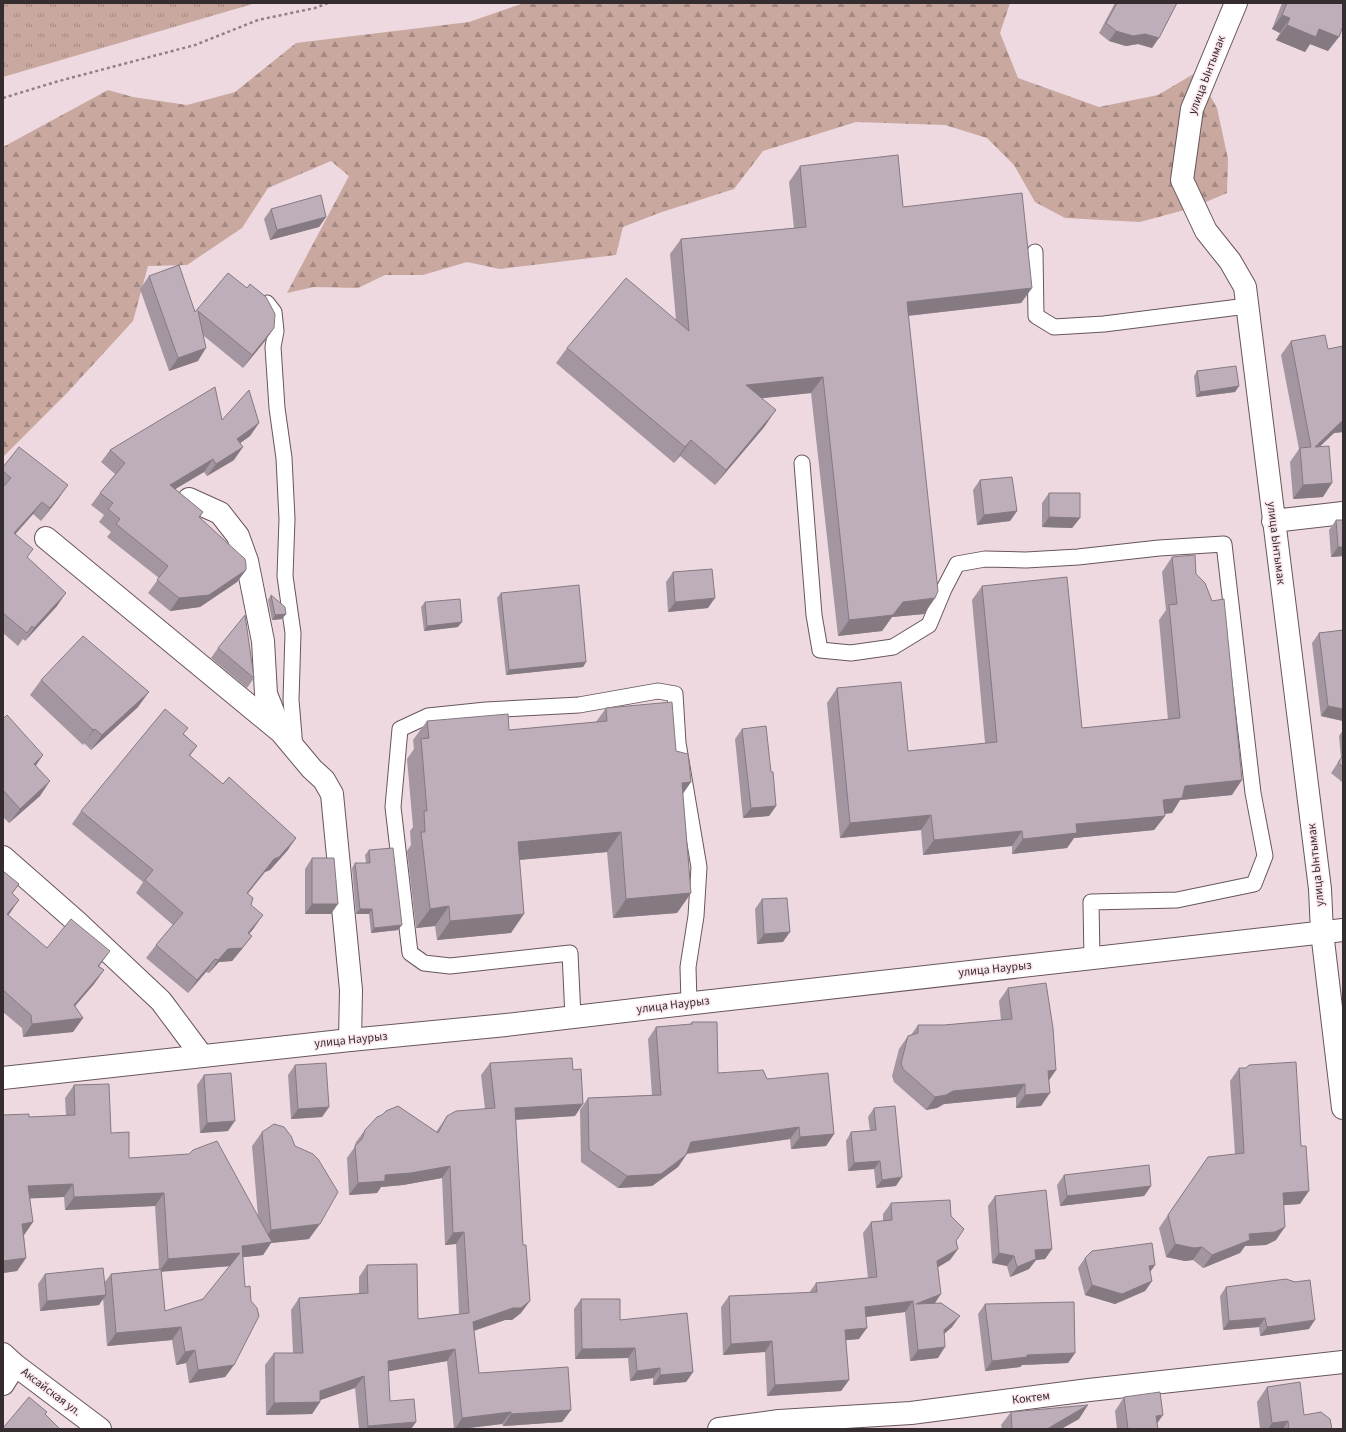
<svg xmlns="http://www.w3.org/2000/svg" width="1346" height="1432" font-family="'Source Sans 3',sans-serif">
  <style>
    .grass { fill: url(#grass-tufts) }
    .forest { fill: url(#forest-firs) }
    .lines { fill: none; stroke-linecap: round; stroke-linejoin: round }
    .lane-casing { stroke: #68565d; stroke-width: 17 }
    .street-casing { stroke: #68565d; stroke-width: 24 }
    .secondary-casing { stroke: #68565d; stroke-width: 24 }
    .path { stroke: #8f8186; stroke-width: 2.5; stroke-dasharray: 3 3; stroke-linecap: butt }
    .lane { stroke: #fff; stroke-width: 15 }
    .street { stroke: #fff; stroke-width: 22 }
    .secondary { stroke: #fff; stroke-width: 22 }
    .wall { fill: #a396a0; fill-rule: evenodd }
    .shaded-wall { fill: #857a82 }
    .building { fill: #beaeba; stroke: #857a82 }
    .labels { text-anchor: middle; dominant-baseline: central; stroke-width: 3; stroke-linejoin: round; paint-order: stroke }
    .street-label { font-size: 12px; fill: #342c2f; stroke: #fbe6ee }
  </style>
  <defs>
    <pattern id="grass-tufts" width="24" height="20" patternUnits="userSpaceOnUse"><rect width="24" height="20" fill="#c9a89f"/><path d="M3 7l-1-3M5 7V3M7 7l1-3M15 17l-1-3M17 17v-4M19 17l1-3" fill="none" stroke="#a48982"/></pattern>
    <pattern id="forest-firs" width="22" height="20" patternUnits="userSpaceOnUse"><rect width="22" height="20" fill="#c9a89f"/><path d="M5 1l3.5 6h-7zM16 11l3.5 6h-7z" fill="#a48982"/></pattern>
  </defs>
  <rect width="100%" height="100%" fill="#eed9e1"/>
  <path class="grass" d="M3 3H256L3 77Z"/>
  <path class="forest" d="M524 3H1010L1000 33 1018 78 1099 107 1158 95 1197 72 1217 108 1228 159 1227 193 1192 208 1140 222 1065 218 1035 202 1014 165 987 138 945 125 856 122 763 151 734 189 659 213 623 227 616 255 500 269 467 262 423 275H385L358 288 314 287 287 293 349 176 331 161 268 188 242 228 187 265 148 266 133 321 67 393 3 457V147L108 90 133 97 187 105 235 92 296 43 469 22Z"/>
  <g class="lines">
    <g class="lane-casing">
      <path id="lane" d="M1035 252 1036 316 1054 327 1104 324 1247 306
        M267 303 274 312 276 331 273 347 277 408 284 458 287 519 285 576 293 633 291 700 295 748
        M802 463 814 615 820 650 851 653 893 647 929 625 944 589 957 564 985 559 1026 560 1078 557 1159 548 1224 544 1253 793 1265 856 1254 884 1177 900 1091 902 1092 959
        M573 1017 570 953 450 966 424 963 410 953 393 807 400 729 428 716 486 710 579 705 658 691 675 694 678 743 699 867 696 916 688 967 689 1003"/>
    </g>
    <g class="street-casing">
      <path id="street" d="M1236 3 1192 109 1182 180 1206 231 1230 261 1245 287 1320 889 1322 932 1343 1108
        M189 499 220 513 238 536 247 561 263 641 266 694 280 729
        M1273 521 1343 513
        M46 538 281 732 312 769 324 780 332 794 351 990 350 1040
        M3 857 77 922 161 1001 202 1056
        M3 1354 15 1365 100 1429
        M3 1384 15 1365
        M719 1429 779 1421 911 1413 1089 1390 1343 1362"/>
    </g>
    <g class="secondary-casing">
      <path id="secondary" d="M3 1078 350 1040 506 1025 685 1004 1343 930"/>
    </g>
    <path class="path" d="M3 98 59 81 195 45 258 20 315 8 328 3"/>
    <use href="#lane" class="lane"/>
    <use href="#street" class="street"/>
    <use href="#secondary" class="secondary"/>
  </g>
  <path class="wall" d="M1115 3H1177L1152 48 1138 44 1126 46 1109 41 1099 33Z
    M1282 3H1343L1328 51 1310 44 1305 52 1276 40 1280 33 1272 29Z
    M800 166 903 207 1032 288 1021 303 908 316 935 598 924 614 892 617 882 631 838 636 811 393 762 398 765 426 715 485 680 456 674 463 556 363 567 348 676 320 670 254 681 239 794 228 789 182Z
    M271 209 326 217 319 227 270 240 264 219Z
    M228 273 274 328 265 341 243 368 204 336 198 361 169 371 140 289 149 276 195 312Z
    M1291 341 1328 349 1343 346V432L1334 433 1320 446 1323 497 1293 499 1290 462 1299 449 1281 355Z
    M1197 371 1239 386 1235 392 1196 397 1194 376Z
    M222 420 259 423 250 436 240 443 234 460 207 476 204 472 175 489 203 512 200 517 246 570 237 582 200 607 170 611 148 593 159 578 107 537 111 532 99 522 104 515 91 505 100 493 115 474 101 462 110 450Z
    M3 467 59 498 41 521 33 514 15 534 28 558 57 606 25 641 23 639 18 646 3 633Z
    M980 480 1017 511 1010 521 977 525 973 490Z
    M1049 493 1080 518 1072 528 1042 527V503Z
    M1336 520 1343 556 1331 557 1329 530Z
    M1172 557 1196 574 1232 795 1180 800 1172 813 1164 814 1165 816 1154 830 1074 838 1067 848 1012 854V846L923 855 921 830 840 838 827 703 837 688 908 751 985 743 972 600 982 586 1082 728 1168 720 1159 620 1166 610 1162 572Z
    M673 572 708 608 668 612 666 582Z
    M501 593 586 662 583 667 506 675 497 598Z
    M271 595 286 614 282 619 272 620 268 600Z
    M425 602 458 627 424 631 421 607Z
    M1343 630V721L1321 716 1312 643 1319 633Z
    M218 648 254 678 247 688 211 658Z
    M41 680 138 707 91 750 84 743 83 745 30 695Z
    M606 708 676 751 691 782 683 794 691 893 677 913 613 918 607 852 520 860 511 933 437 940 435 926 416 928 407 851 411 845 410 831 413 827 407 759 414 749 413 740 427 721 509 730 596 722Z
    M3 719 43 755 36 766 40 796 9 823 3 817Z
    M742 729 771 772 776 806 769 816 743 818 735 739Z
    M1343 730V782H1342L1331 773 1341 758 1339 736Z
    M184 734 197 746 190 756 223 784 296 838 287 851 270 870 265 872 248 893 251 905 254 928 249 934 242 949 232 961 219 962 209 973 206 972 188 993 146 958 156 945 173 925 136 893 143 882 72 824 81 811Z
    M369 850 398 930 371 933 369 914H356L352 868 355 863H366L365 855Z
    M312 858 331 914H305V869Z
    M3 871 19 884 12 894 10 913 8 915 47 948 99 966 104 970 94 984 75 1006 83 1018 73 1032 23 1037 22 1028 3 1012Z
    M762 899 783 942 757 944 755 909Z
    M1008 988 1056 1070 1049 1080 1041 1106 1016 1108V1097L944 1104 937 1108 926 1110 894 1082 892 1076 899 1049 908 1036 911 1035 918 1025H944L1001 1020 999 1001Z
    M692 1022 718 1073 767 1079 834 1134 826 1146 791 1149 790 1139 687 1154 678 1167 652 1186 618 1188 581 1162 580 1110 588 1098 652 1095 648 1039 656 1027 690 1024Z
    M490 1063 575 1116 516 1120 521 1313 512 1320H505L474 1331 479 1373 571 1410 562 1422 503 1426 502 1424 460 1429H454L447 1361 388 1371 390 1401 416 1422 411 1429H359L355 1388 320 1400V1402L312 1414 266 1415 265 1365 274 1353H293L291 1310 299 1298 359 1294V1277L367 1265 418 1319 459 1314 456 1244 445 1245 442 1178 403 1185 381 1187 377 1193 349 1195 347 1158 354 1148 356 1142 365 1130 436 1132 447 1116 485 1109 481 1075Z
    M295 1065 329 1107 322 1117 291 1119 288 1075Z
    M1239 1068 1300 1204 1284 1205 1276 1240 1266 1245 1245 1246 1240 1253 1203 1268 1193 1260 1185 1261 1166 1257 1159 1228 1199 1170 1235 1154 1230 1081Z
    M204 1075 228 1131 200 1133 197 1085Z
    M74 1085 129 1158 258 1216 252 1146 262 1132 309 1239 271 1243 263 1255 243 1257 234 1365 225 1377 189 1383 186 1363 176 1365 172 1340 107 1346 103 1298 99 1305 40 1311 38 1284 45 1274 104 1283 111 1274 159 1269 155 1206 65 1210 64 1197 30 1198 33 1222 24 1235 26 1258 17 1271 3 1273V1115L29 1117 66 1116 65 1098ZM230 1266 203 1299 165 1311 161 1271Z
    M874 1108 896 1186 876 1188 874 1169 848 1171 846 1141 851 1132 870 1131 868 1117Z
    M1064 1175 1151 1186 1144 1196 1060 1206 1057 1185Z
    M995 1196 1052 1249 1045 1259 1036 1260 1029 1269 1010 1277 1007 1266 992 1263 988 1206Z
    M891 1203 951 1216 958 1249 950 1260 938 1267 935 1303 952 1327 944 1334 938 1358 910 1361 905 1312 866 1317 859 1339 846 1340 849 1380 841 1391 767 1396 765 1352 723 1355 721 1307 729 1296 809 1293 816 1283 868 1278 863 1233 871 1222 883 1221V1214Z
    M1085 1258 1155 1265 1150 1272 1152 1281 1145 1291 1115 1304 1085 1295 1078 1268Z
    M1226 1287 1309 1329 1260 1336 1259 1327 1223 1330 1220 1296Z
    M581 1299 620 1320 693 1372 686 1382 653 1385V1378L630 1381 628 1358 575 1359 574 1309Z
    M985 1304 1075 1353 1068 1363 1022 1365 1020 1367 985 1371 978 1314Z
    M1267 1387 1304 1415 1332 1429H1260L1257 1402Z
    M1124 1397 1157 1423 1158 1429H1117L1115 1411Z
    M1011 1412 1079 1419 1061 1429H1002L1001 1425Z"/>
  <path class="shaded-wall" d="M1282 15 1290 18 1280 33 1272 29Z
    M1287 25 1319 29 1339 37 1328 51 1310 44 1305 52 1276 40Z
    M1116 31 1145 34 1159 38 1152 48 1138 44 1126 46 1109 41Z
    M326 217 319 227 270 240 277 230Z
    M1032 288 1021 303 896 317 907 302Z
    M274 328 265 341 243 368 252 355Z
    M206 348 198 361 169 371 178 358Z
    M823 377 811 393 735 401 746 385Z
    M1239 386 1235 392 1196 397 1200 392Z
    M776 410 765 426 715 485 726 470Z
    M1343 420V432L1334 433 1305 461 1315 447Z
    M259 423 250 436 229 451 237 439Z
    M691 440 680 456 674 463 685 447Z
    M243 447 234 460 207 476 216 464Z
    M213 459 204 472 162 497 170 485Z
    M1332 483 1323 497 1293 499 1303 485Z
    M68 485 59 498 41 521 50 508Z
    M42 502 33 514 5 546 14 533Z
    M1017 511 1010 521 977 525 984 515Z
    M1049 517 1080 518 1072 528 1042 527Z
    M1338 547H1343V556L1331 557Z
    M246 570 237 582 200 607 170 611 179 598Z
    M66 593 57 606 25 641 34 628Z
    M715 598 708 608 668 612 675 602Z
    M935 598 924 614 892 617 882 631 838 636 849 620 903 602Z
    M286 614 282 619 272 620 275 615Z
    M462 622 458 627 424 631 427 626Z
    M586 662 583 667 506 675 509 670Z
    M149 692 138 707 91 750 102 735Z
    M1328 706 1343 709V721L1321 716Z
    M95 729 84 743 83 745 93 730Z
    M43 755 32 770 34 764Z
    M1242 780 1232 795 1180 800 1172 813 1153 815 1163 800 1185 786Z
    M50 781 40 796 9 823 20 809Z
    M691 782 677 801 682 783Z
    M776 806 769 816 743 818 751 808Z
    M931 815 921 830 840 838 850 823Z
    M1165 816 1154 830 1074 838 1067 848 1012 854 1023 839 1076 824Z
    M1022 831 1012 846 923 855 934 840Z
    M621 832 607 852 505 861 518 842Z
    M296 838 287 851 270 870 265 872 238 906 247 893 274 859Z
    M691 893 677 913 613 918 626 899Z
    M19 900 10 913 3 921 7 914Z
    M312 904H338L331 914H305Z
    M449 906 435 926 416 928 430 909Z
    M360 909H372L369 914H356Z
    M524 914 511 933 437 940 450 921Z
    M263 915 254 928 239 946 248 933Z
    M402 925 398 930 371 933 374 928Z
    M790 932 783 942 757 944 764 934Z
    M252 936 242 949 232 961 219 962 209 973 218 960 228 949Z
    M110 951 100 965 89 979 98 966Z
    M215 959 206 972 188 993 197 980Z
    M104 970 94 984 64 1019 74 1005Z
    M83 1018 73 1032 23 1037 32 1024Z
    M1056 1070 1047 1083 1048 1071Z
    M1025 1084 1016 1097 944 1104 937 1108 926 1110 935 1097 953 1091Z
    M1050 1093 1041 1106 1016 1108 1025 1095Z
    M583 1104 575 1116 507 1120 515 1108Z
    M329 1107 322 1117 291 1119 298 1109Z
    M235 1121 228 1131 200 1133 207 1123Z
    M799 1127 790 1139 682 1154 691 1142Z
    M834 1134 826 1146 791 1149 800 1137Z
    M686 1155 678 1167 652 1186 618 1188 627 1176Z
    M880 1161 874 1169 848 1171 854 1163Z
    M450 1166 442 1178 403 1185 381 1187 377 1193 349 1195 358 1183 385 1175Z
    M902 1177 896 1186 876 1188 882 1180Z
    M73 1184 64 1197 19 1199 28 1186Z
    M1151 1186 1144 1196 1060 1206 1067 1196Z
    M1309 1191 1300 1204 1274 1206 1283 1193Z
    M164 1193 155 1206 65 1210 74 1197Z
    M33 1222 24 1235 22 1224Z
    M320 1224 309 1239 271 1243 263 1255 237 1258 231 1266 159 1272 168 1259 242 1246 261 1244 271 1230Z
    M1285 1227 1276 1240 1266 1245 1245 1246 1240 1253 1203 1268 1212 1255 1249 1234Z
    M464 1232 456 1244 445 1245 453 1233Z
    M1175 1244 1202 1247 1193 1260 1185 1261 1166 1257Z
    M958 1249 950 1260 930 1272 937 1261Z
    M1052 1249 1045 1259 1036 1260 1029 1269 1010 1277 1017 1267 1035 1250Z
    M999 1253 1014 1256 1007 1266 992 1263Z
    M26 1258 17 1271 3 1273V1261Z
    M1155 1265 1148 1275 1149 1266Z
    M1152 1281 1145 1291 1115 1304 1085 1295 1092 1285Z
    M941 1294 933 1306 916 1304Z
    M106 1295 99 1305 40 1311 47 1301Z
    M530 1301 521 1313 512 1320H505L464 1334 473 1322Z
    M913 1301 905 1312 857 1318 865 1307Z
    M960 1316 952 1327 936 1341 944 1330Z
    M1265 1318 1259 1327 1223 1330 1229 1321Z
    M1315 1320 1309 1329 1260 1336 1267 1327Z
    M181 1327 172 1340 107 1346 116 1333Z
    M867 1328 859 1339 837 1341 845 1330Z
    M772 1341 765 1352 723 1355 731 1344Z
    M945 1347 938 1358 910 1361 918 1350Z
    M635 1348 628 1358 575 1359 582 1349Z
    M455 1349 447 1361 379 1373 388 1361Z
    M195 1350 186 1363 176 1365 185 1352Z
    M1075 1353 1068 1363 1022 1365 1020 1367 985 1371 992 1361 1027 1355Z
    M234 1365 225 1377 189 1383 198 1370Z
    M660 1368 653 1378 630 1381 637 1371Z
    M693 1372 686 1382 653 1385 660 1375Z
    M364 1376 355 1388 315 1402H320L312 1414 266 1415 274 1403 320 1391Z
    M849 1380 841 1391 767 1396 775 1385Z
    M1088 1405 1079 1419 1061 1429H1047Z
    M571 1410 562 1422 503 1426 511 1414Z
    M511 1412 502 1424 460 1429H455L462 1418Z
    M1163 1415 1154 1428 1156 1416Z
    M1288 1421 1283 1429H1268L1272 1423Z
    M416 1422 411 1429H366L368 1426Z"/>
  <path class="building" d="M1117 3H1177L1159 38 1145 34 1133 36 1116 31 1106 23Z
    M1287 3H1343V26L1339 37 1319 29 1316 37 1287 25 1290 18 1282 15Z
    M898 155 903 207 1022 193 1032 288 907 302 938 591 935 598 903 602 893 615 849 620 823 377 746 385 776 410 726 470 691 440 685 447 567 348 626 278 689 331 681 239 806 227 800 166Z
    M321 195 326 217 277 230 271 209Z
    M179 265 195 312 228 273 247 288 250 284 266 297 275 314 274 328 252 355 198 311 206 348 178 358 149 276Z
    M1325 335 1328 349 1343 346V420L1315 447 1329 446 1332 483 1303 485 1300 448 1311 447 1291 341Z
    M1236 366 1239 386 1200 392 1197 371Z
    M215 387 222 420 249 390 259 423 237 439 243 447 216 464 213 459 170 485 203 512 199 517 245 559 246 564V570L209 595 179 598 157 580 168 566 116 524 120 519 108 509 113 503 100 493 125 463 110 450Z
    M19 447 68 485 50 508 42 502 14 533 33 549 27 557 66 593 34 628 32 626 27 633 3 613V487L11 478 3 471V467Z
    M1012 477 1017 511 984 515 980 480Z
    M1049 493H1080V518L1049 517Z
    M1336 520H1343V547H1338Z
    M1195 555 1196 574 1205 583 1212 601 1224 599 1242 780 1185 786 1182 798 1163 800 1165 816 1076 824 1077 833 1023 839 1022 831 934 840 931 815 850 823 837 688 901 682 908 751 997 742 982 586 1067 577 1082 728 1180 718 1169 605 1177 604 1172 557Z
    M712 569 715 598 675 602 673 572Z
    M579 585 586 662 509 670 501 593Z
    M271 595 285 607 286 614 275 615Z
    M460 599 462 622 427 626 425 602Z
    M245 615 254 678 218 648Z
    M1343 630V709L1328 706 1319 633Z
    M83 636 149 692 102 735 95 729 93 730 41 680Z
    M672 702 676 751 688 754 689 762 691 782 682 783 691 893 626 899 621 832 518 842 524 914 450 921 449 906 430 909 421 832H425L424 811H427L421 739 429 738 427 721 508 714 509 730 607 721 606 708Z
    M165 709 188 728 183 734 197 746 189 755 223 784 229 777 296 838 279 857 274 859 247 893 253 898 251 905 263 915 248 933 252 936 242 948 228 949 218 960 215 959 197 980 156 945 183 913 145 880 153 870 81 811Z
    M7 715 43 755 34 764 50 781 20 809 3 790V719Z
    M766 726 771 772H773L776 806 751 808 742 729Z
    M1343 755V767L1338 763Z
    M393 848 402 925 374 928 372 909H360L355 863H370L369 850Z
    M312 858H334L338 904H312Z
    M3 871 19 884 12 893 19 900 7 914 47 948 71 919 110 951 98 966 104 970 74 1005 83 1018 32 1024 31 1015 3 990Z
    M787 898 790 932 764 934 762 899Z
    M1046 983 1053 1028 1056 1070 1048 1071 1050 1093 1025 1095V1084L953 1091 946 1095 935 1097 903 1069 901 1063 908 1036 918 1033V1025H944L1012 1019 1008 988Z
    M692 1022H717L718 1073 763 1070 767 1079 828 1073 834 1134 800 1137 799 1127 691 1142 686 1155 661 1174 627 1176 589 1150 588 1098 661 1095 656 1027 692 1024Z
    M572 1058 573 1070 581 1069 583 1104 515 1108 523 1245H526L530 1301 521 1308H513L473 1322 479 1373 568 1367 571 1410 511 1414V1412L462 1418 455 1349 388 1361 390 1401 414 1399 416 1422 368 1426 364 1376 320 1391V1402L274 1403V1353H303L299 1298 368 1293 367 1265 417 1264 418 1319 469 1313 464 1232 453 1233 450 1166 411 1173 385 1175V1181L358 1183 355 1146 362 1139 365 1130 377 1117 382 1115 386 1111 398 1106 438 1133 447 1116 456 1111 495 1108 490 1063Z
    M1296 1062 1301 1146H1306L1309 1191 1283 1193 1285 1227 1275 1232 1249 1234 1250 1240 1212 1255 1202 1247 1194 1248 1175 1244 1168 1215 1208 1157 1244 1153 1239 1068H1246L1249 1065Z
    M326 1063 329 1107 298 1109 295 1065Z
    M231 1073 235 1121 207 1123 204 1075Z
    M109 1084 111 1133 129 1132V1158L189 1154 193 1150 217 1141 272 1242 242 1246 245 1287 250 1286 251 1301 257 1308 259 1316 234 1365 198 1370 195 1350 185 1352 181 1327 116 1333 111 1274 161 1269 165 1311 203 1299 240 1253 168 1259 164 1193 74 1197 73 1184 28 1186 33 1222 22 1224 26 1258 3 1261V1115L29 1114V1117L75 1115 74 1085Z
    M895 1106 902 1177 882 1180 880 1161 854 1163 851 1132 876 1130 874 1108Z
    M274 1124 284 1127 291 1136 295 1146 313 1154 318 1159 338 1192 320 1224 271 1230 262 1132Z
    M1149 1165 1151 1186 1067 1196 1064 1175Z
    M1046 1190 1052 1249 1035 1250 1036 1259 1017 1267 1014 1256 999 1253 995 1196Z
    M950 1200 951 1216 964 1229 956 1241 958 1249 937 1261 941 1294 916 1304 941 1303 960 1316 944 1330 945 1347 918 1350 913 1301 865 1307 867 1328 845 1330 849 1380 775 1385 772 1341 731 1344 729 1296 817 1292 816 1283 877 1277 871 1222 892 1220 891 1203Z
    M1152 1243 1155 1265 1149 1266 1152 1281 1122 1294 1092 1285 1085 1258 1092 1251Z
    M103 1268 106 1295 47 1301 45 1274Z
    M1286 1279 1295 1282 1310 1280 1315 1320 1267 1327 1265 1318 1229 1321 1226 1287Z
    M581 1299H620V1320L687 1313 693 1372 660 1375V1368L637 1371 635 1348 582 1349Z
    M1074 1302 1075 1353 1027 1355V1357L992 1361 985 1304Z
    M1300 1382 1304 1415 1321 1412 1330 1419 1332 1429H1289L1288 1421 1272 1423 1267 1387Z
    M1160 1392 1163 1415 1156 1416 1158 1429H1128L1124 1397Z
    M29 1397 47 1412 45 1414 60 1429H3V1428Z
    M1088 1405 1047 1429H1012L1011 1412Z"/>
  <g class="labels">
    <g class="street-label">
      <text transform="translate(1207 75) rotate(-69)">улица Ынтымак</text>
      <text transform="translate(1276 543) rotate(83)">улица Ынтымак</text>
      <text transform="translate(1316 865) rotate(-96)">улица Ынтымак</text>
      <text transform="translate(995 969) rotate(-6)">улица Наурыз</text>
      <text transform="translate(673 1005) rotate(-7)">улица Наурыз</text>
      <text transform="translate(351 1040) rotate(-6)">улица Наурыз</text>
      <text transform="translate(51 1392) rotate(37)">Аксайская ул.</text>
      <text transform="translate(1031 1398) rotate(-7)">Коктем</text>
    </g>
  </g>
  <rect width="1346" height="1432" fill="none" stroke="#342c2f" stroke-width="8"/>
</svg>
